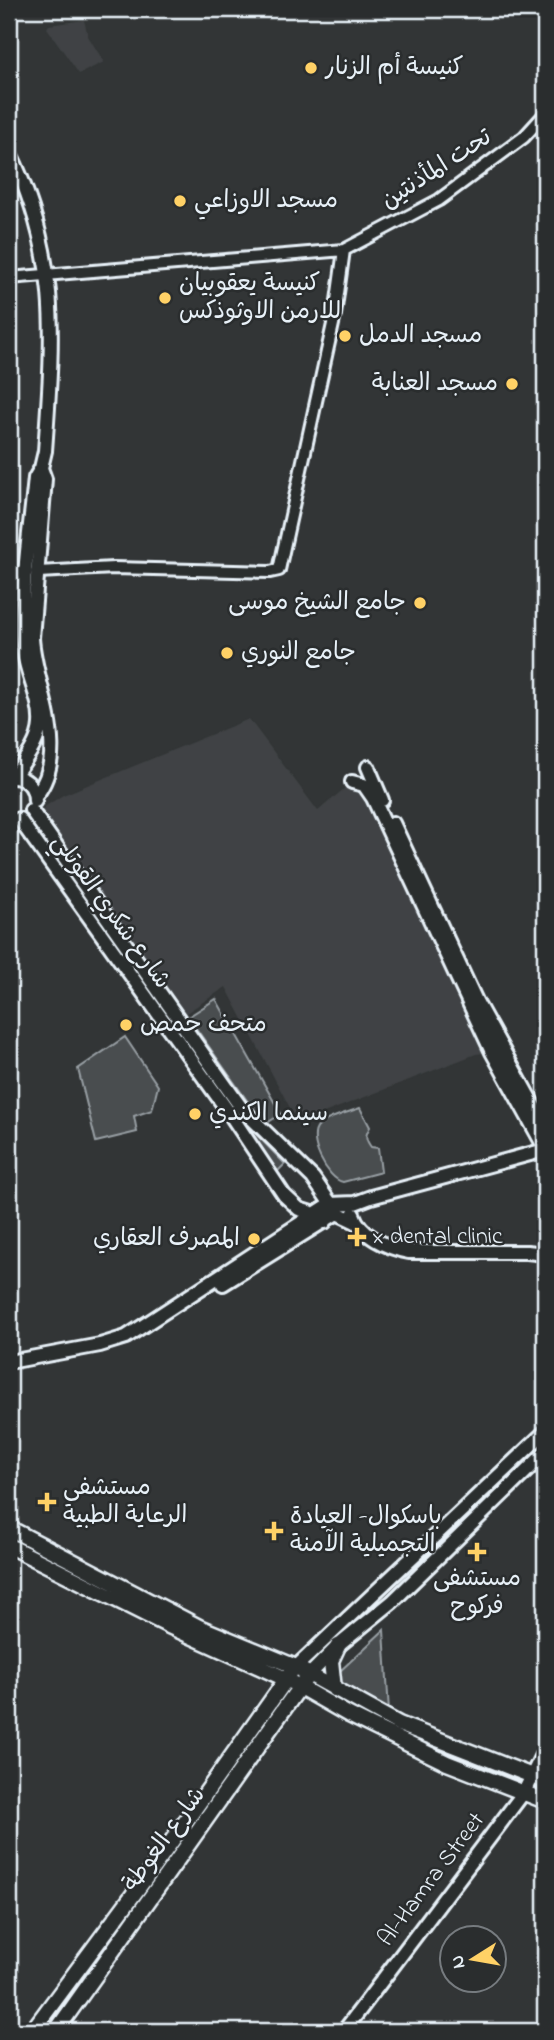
<svg xmlns="http://www.w3.org/2000/svg" width="554" height="2040" font-family="'Indie Flower','Playpen Sans Arabic',sans-serif">
  <style>
    .built { fill: #3f4244 }
    .green { fill: #494d4f; stroke: #989fa4; stroke-width: 2 }
    .lines { fill: none; stroke-linecap: round; stroke-linejoin: round }
    .tertiary-casing { stroke: #e8f1f8; stroke-width: 16 }
    .secondary-casing { stroke: #e8f1f8; stroke-width: 18 }
    .primary-casing { stroke: #e8f1f8; stroke-width: 19 }
    .tertiary { stroke: #2a2d2e; stroke-width: 10 }
    .secondary { stroke: #2a2d2e; stroke-width: 12 }
    .primary { stroke: #2a2d2e; stroke-width: 14 }
    .poi-dot { fill: #ffd166; stroke: #2a2d2e; stroke-width: 2.5 }
    .labels { text-anchor: middle; dominant-baseline: central; stroke-width: 5; stroke-linejoin: round; paint-order: stroke }
    .poi-label { font-size: 24px; fill: #e8f1f8; stroke: #2a2d2e; text-anchor: start }
    .street-label { font-size: 24px; fill: #e8f1f8; stroke: #2a2d2e }
  </style>
  <rect width="100%" height="100%" fill="#323536"/>
  <filter id="ink" filterUnits="userSpaceOnUse"><feTurbulence type="fractalNoise" baseFrequency=".0143" numOctaves="2"/><feDisplacementMap in="SourceGraphic" scale="14" xChannelSelector="R" yChannelSelector="G"/><feConvolveMatrix kernelMatrix="1 2 1 2 8 2 1 2 1" color-interpolation-filters="sRGB"/></filter>
  <g filter="url(#ink)">
    <path class="built" d="M84 20 88 36 104 62 79 74 47 28 49 25Z
      M249 719 318 811 352 782 364 785 492 1052 476 1054 298 1123 226 987 177 1019 42 817 44 807 63 795Z"/>
    <path class="green" d="M34 828 252 1130 285 1164 278 1171 240 1125 30 832Z
      M216 999 281 1114 267 1123 256 1113 188 1017Z
      M125 1037 158 1086 152 1110 134 1116 137 1132 96 1142 78 1069Z
      M360 1108 370 1127C365 1135 365 1139 371 1147L378 1148 381 1172 343 1182C327 1179 307 1139 318 1127 327 1117 347 1113 360 1108Z
      M384 1630 389 1712 338 1685V1673Z"/>
    <g class="lines">
      <g class="tertiary-casing">
        <path id="tertiary" d="M9 278 344 250 439 200 524 137 545 114
          M9 571 27 572
          M38 572 114 568 270 572 279 570 335 315 344 250"/>
      </g>
      <g class="secondary-casing">
        <path id="secondary" d="M9 151C61 257 53 338 45 451L41 468 35 478C30 531 20 592 23 645 24 671 42 699 40 724 39 743 24 761 14 776
          M368 767 382 800
          M9 777C25 776 35 785 35 801
          M352 782 364 785 373 798 492 1052 545 1148
          M35 797C72 751 35 688 32 638L45 479 41 468
          M31 810 242 1109 313 1178 337 1213
          M19 819 230 1114 284 1195 299 1209 315 1214 325 1222
          M393 823 477 1003 545 1126
          M353 1214C360 1236 388 1248 409 1252H527L545 1254
          M223 1284 337 1213 356 1222
          M9 1362 100 1345 126 1337 330 1204 355 1203 371 1197 545 1150
          M296 1667 545 1432
          M309 1675 338 1646 392 1602 545 1453
          M344 2031 524 1792 545 1749"/>
      </g>
      <g class="primary-casing">
        <path id="primary" d="M9 1528 199 1627 296 1667 399 1724 545 1781
          M9 1546 169 1626 286 1679 349 1715 447 1763 545 1801
          M334 1689 331 1661 338 1646
          M32 2031 147 1876 290 1674
          M56 2031 306 1678"/>
      </g>
      <use href="#tertiary" class="tertiary"/>
      <use href="#secondary" class="secondary"/>
      <use href="#primary" class="primary"/>
    </g>
  </g>
  <g class="poi-dot">
    <circle cx="311" cy="68" r="7"/>
    <circle cx="180" cy="201" r="7"/>
    <circle cx="165" cy="298" r="7"/>
    <circle cx="345" cy="336" r="7"/>
    <circle cx="512" cy="384" r="7"/>
    <circle cx="420" cy="603" r="7"/>
    <circle cx="227" cy="653" r="7"/>
    <circle cx="126" cy="1025" r="7"/>
    <circle cx="195" cy="1114" r="7"/>
    <path d="M353.5 1226.5h7v7h7v7h-7v7h-7v-7h-7v-7h7z"/>
    <circle cx="254" cy="1239" r="7"/>
    <path d="M43.5 1491.5h7v7h7v7h-7v7h-7v-7h-7v-7h7z"/>
    <path d="M270.5 1520.5h7v7h7v7h-7v7h-7v-7h-7v-7h7z"/>
    <path d="M473.5 1541.5h7v7h7v7h-7v7h-7v-7h-7v-7h7z"/>
  </g>
  <g class="labels">
    <g class="poi-label">
      <text x="325" y="68">كنيسة أم الزنار</text>
      <text x="194" y="201">مسجد الاوزاعي</text>
      <text x="179" y="284">كنيسة يعقوبيان<tspan x="179" dy="28">للارمن الاوثوذكس</tspan></text>
      <text x="359" y="336">مسجد الدمل</text>
      <text x="498" y="384" text-anchor="end">مسجد العنابة</text>
      <text x="406" y="603" text-anchor="end">جامع الشيخ موسى</text>
      <text x="241" y="653">جامع النوري</text>
      <text x="140" y="1025">متحف حمص</text>
      <text x="209" y="1114">سينما الكندي</text>
      <text x="373" y="1237">x dental clinic</text>
      <text x="240" y="1239" text-anchor="end">المصرف العقاري</text>
      <text x="63" y="1488">مستشفى<tspan x="63" dy="28">الرعاية الطبية</tspan></text>
      <text x="290" y="1517">باسكوال- العيادة<tspan x="290" dy="28">التجميلية الآمنة</tspan></text>
      <text x="477" y="1579" text-anchor="middle">مستشفى<tspan x="477" dy="28">فركوح</tspan></text>
    </g>
    <g class="street-label">
      <text transform="translate(437 170) rotate(-33)">تحت المأذنتين</text>
      <text transform="translate(110 912) rotate(54)">شارع شكري القوتلي</text>
      <text transform="translate(165 1840) rotate(-54)">شارع الغوطة</text>
      <text transform="translate(432 1880) rotate(-53)">Al-Hamra Street</text>
    </g>
  </g>
  <rect width="554" height="2040" fill="none" stroke="#2a2d2e" stroke-width="35"/>
  <rect x="18" y="18" width="519" height="2005" fill="none" stroke="#e8f1f8" stroke-width="2.5" filter="url(#ink)"/>
  <g transform="translate(473 1959) rotate(259)"><circle r="33" fill="#2a2d2e" stroke="#767b7f" stroke-width="2"/>
  <path d="M0-5L12 26L0 18L-12 26Z" fill="#ffd166"/>
  <text y="-10" font-size="19" font-weight="bold" text-anchor="middle" fill="#e8f1f8">N</text>
  </g>
</svg>
